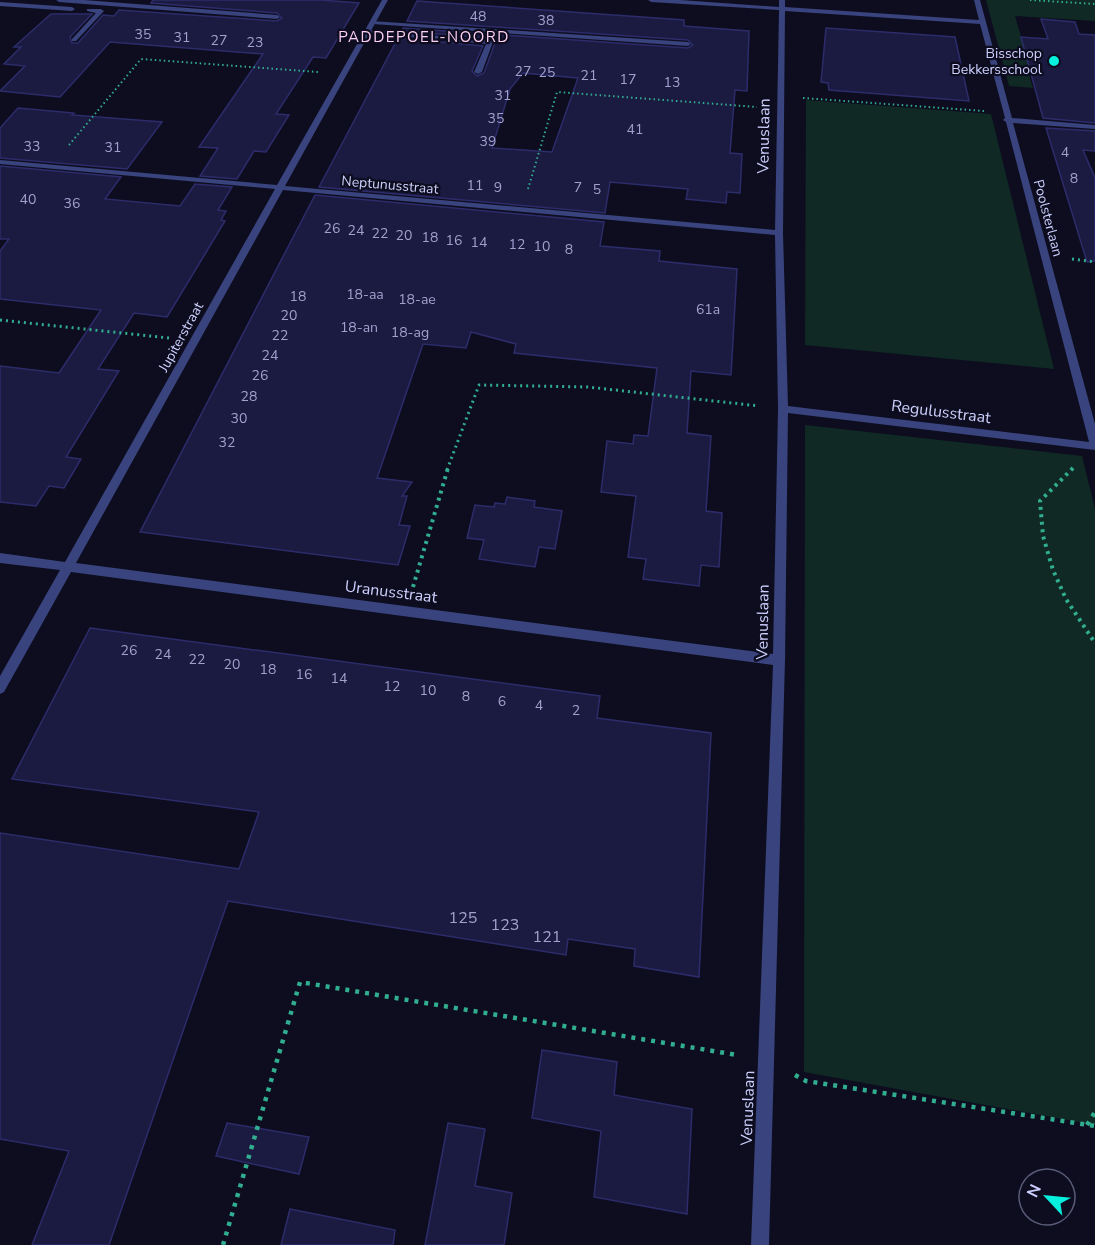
<svg xmlns="http://www.w3.org/2000/svg" width="1095" height="1245" font-family="'Nunito Sans',sans-serif">
  <style>
    .green { fill: #102924 }
    .building { fill: #1b1a40; stroke: #2d2c6b; stroke-width: 1.5; fill-rule: evenodd }
    .lines { fill: none; stroke-linecap: round; stroke-linejoin: round }
    .path-far3 { stroke: #31ad8f; stroke-width: 2; stroke-dasharray: 1.5 3; stroke-linecap: butt }
    .path-far2 { stroke: #31ad8f; stroke-width: 3; stroke-dasharray: 2 4; stroke-linecap: butt }
    .path-far1 { stroke: #31ad8f; stroke-width: 4; stroke-dasharray: 3 4.5; stroke-linecap: butt }
    .path { stroke: #31ad8f; stroke-width: 4.5; stroke-dasharray: 4 6; stroke-linecap: butt }
    .service { fill: #39437d; fill-rule: evenodd }
    .minor { fill: #39437d; fill-rule: evenodd }
    .poi-dot { fill: #07efdd; stroke: #0d0d1f; stroke-width: 2 }
    .labels { text-anchor: middle; dominant-baseline: central; stroke-width: 4.5; stroke-linejoin: round; paint-order: stroke }
    .number-label { font-size: 14px; fill: #a0a2ce }
    .far-poi-label { font-size: 14px; fill: #cdd0fe; stroke: #0d0d1f; text-anchor: end }
    .far-street-label { font-size: 14px; fill: #cdd0fe; stroke: #0d0d1f }
    .far-neighbourhood-label { font-size: 15px; letter-spacing: 1.5px; fill: #fecff5; stroke: #0d0d1f }
    .street-label { font-size: 16px; fill: #cdd0fe; stroke: #0d0d1f }
    .near-number-label { font-size: 16px; fill: #a0a2ce }
  </style>
  <rect width="100%" height="100%" fill="#0d0d1f"/>
  <path class="green" d="M986 0H1095V21L1015 16 1032 74 1029 75 1033 88 1009 86Z
    M806 100 991 114 1054 369 805 345Z
    M805 425 1082 456 1095 509V1125L804 1072Z"/>
  <path class="building" d="M153 0H321L359 3 326 58 313 57 276 114 289 115 266 152 254 151 237 179 200 176 218 148 199 147 263 54 110 42 60 97 0 91 25 66 4 64 21 47H14L51 14H92L70 37 72 43H78L103 15 114 16 119 10 277 21 282 18 277 13 151 3Z
    M417 1 684 20V26L749 31 747 91 735 90 730 153 742 154 740 193 727 192 726 203 686 199 688 189 610 182 605 213 319 187 398 38 483 46 472 71 477 76 484 73 495 43 490 38 402 31 403 28 688 48 693 45 688 40 407 21ZM523 73 578 78 552 152 492 148 510 89Z
    M1041 19 1075 22 1079 34 1095 35V123L1043 118 1021 37 1048 39Z
    M826 28 955 37 969 101 829 90 828 83 821 82Z
    M18 108 74 113 72 115 162 122 127 169 0 158V128Z
    M1046 128 1095 131V151L1083 150 1095 178V261L1087 262Z
    M0 166 121 177 105 199 180 206 195 184 232 187 218 210 226 211 221 220 225 221 167 317 134 313 98 369 119 371 66 457 81 459 64 488 49 486 36 506 0 502V366L59 373 101 310 0 299V251L9 239H0Z
    M315 195 604 222 600 246 660 251 659 261 737 269 731 375 691 371 687 433 711 436 706 511 722 513 719 567 701 565 699 586 643 579 646 559 628 557 636 496 601 492 607 441 633 444 634 435 648 436 657 368 514 353 516 344 471 332 466 348 423 344 386 452 377 478 412 482 402 496H407L399 525 410 526 398 565 140 532Z
    M507 497 535 501 534 507 562 511 555 549 539 547 535 567 479 559 484 540 467 538 475 505 494 507 495 503 505 504Z
    M90 628 600 696 597 718 711 733 699 977 634 966 635 949 568 939 566 955 228 901 109 1245H32L69 1151 0 1139V833L239 869 259 812 12 779Z
    M542 1050 617 1062 614 1095 692 1109 687 1214 594 1197 601 1131 532 1118Z
    M227 1123 309 1137 299 1174 216 1156Z
    M448 1123 485 1129 475 1186 512 1193 504 1245H425Z
    M290 1209 395 1230 393 1245H281Z"/>
  <g class="lines">
    <path class="path-far3" d="M1030 0 1095 4
      M803 98 984 111
      M69 145 141 59 318 72
      M528 189 557 92 757 107"/>
    <path class="path-far2" d="M1072 259 1095 262
      M0 320 169 338
      M447 470 479 385 588 387 759 406
      M1071 470 1074 467"/>
    <path class="path-far1" d="M1073 468 1040 501 1043 536 1053 570 1066 599 1095 643
      M413 587 448 468"/>
    <path class="path" d="M795 1075 806 1081 1095 1126
      M1087 1125 1095 1112
      M223 1245 300 982 737 1055"/>
    <path class="service" d="M56 0H84L277 15 280 17 277 19 59 2Z
      M0 2 72 7 75 9 72 11 0 6Z
      M87 9H101L104 11 76 41H72V39L96 13 87 11Z
      M371 21 688 42 691 44 688 46 373 24 371 23Z
      M367 30 490 40 493 42 482 72 478 74 474 72 486 44 365 33V31Z"/>
    <path class="minor" d="M382 0H388L285 186 775 230 779 10 651 2 648 0H680L779 7V0H785V7L979 20 974 0H980L1012 118 1095 125V129L1013 123 1095 424V450L788 413 785 660 769 1245H751L773 665 71 572 4 692 0 694V676L60 570 0 563V553L65 562 275 189 0 164V160L277 185ZM785 11 980 24 1005 118 1003 120 1006 122 1089 442 788 406 783 233ZM283 190 775 235 778 409 773 654 76 563Z"/>
  </g>
  <circle class="poi-dot" cx="1054" cy="61" r="6"/>
  <g class="labels">
    <g class="number-label">
      <text x="478" y="16">48</text>
      <text x="546" y="20">38</text>
      <text x="143" y="34">35</text>
      <text x="182" y="37">31</text>
      <text x="219" y="40">27</text>
      <text x="255" y="42">23</text>
      <text x="523" y="71">27</text>
      <text x="547" y="72">25</text>
      <text x="589" y="75">21</text>
      <text x="628" y="79">17</text>
      <text x="672" y="82">13</text>
      <text x="503" y="95">31</text>
      <text x="496" y="118">35</text>
      <text x="635" y="129">41</text>
      <text x="488" y="141">39</text>
      <text x="32" y="146">33</text>
      <text x="113" y="147">31</text>
      <text x="1065" y="152">4</text>
      <text x="1074" y="178">8</text>
      <text x="475" y="185">11</text>
      <text x="498" y="187">9</text>
      <text x="578" y="187">7</text>
      <text x="597" y="189">5</text>
      <text x="28" y="199">40</text>
      <text x="72" y="203">36</text>
      <text x="332" y="228">26</text>
      <text x="356" y="230">24</text>
      <text x="380" y="233">22</text>
      <text x="404" y="235">20</text>
      <text x="430" y="237">18</text>
      <text x="454" y="240">16</text>
      <text x="479" y="242">14</text>
      <text x="517" y="244">12</text>
      <text x="542" y="246">10</text>
      <text x="569" y="249">8</text>
      <text x="365" y="294">18-aa</text>
      <text x="298" y="296">18</text>
      <text x="417" y="299">18-ae</text>
      <text x="708" y="309">61a</text>
      <text x="289" y="315">20</text>
      <text x="359" y="327">18-an</text>
      <text x="410" y="332">18-ag</text>
      <text x="280" y="335">22</text>
      <text x="270" y="355">24</text>
      <text x="260" y="375">26</text>
      <text x="249" y="396">28</text>
      <text x="239" y="418">30</text>
      <text x="227" y="442">32</text>
      <text x="129" y="650">26</text>
      <text x="163" y="654">24</text>
      <text x="197" y="659">22</text>
      <text x="232" y="664">20</text>
      <text x="268" y="669">18</text>
      <text x="304" y="674">16</text>
      <text x="339" y="678">14</text>
      <text x="392" y="686">12</text>
      <text x="428" y="690">10</text>
      <text x="466" y="696">8</text>
      <text x="502" y="701">6</text>
      <text x="539" y="705">4</text>
      <text x="576" y="710">2</text>
    </g>
    <g class="far-poi-label">
      <text x="1042" y="53">Bisschop<tspan x="1042" dy="16">Bekkersschool</tspan></text>
    </g>
    <g class="far-street-label">
      <text transform="translate(390 185) rotate(5)">Neptunusstraat</text>
      <text transform="translate(1048 218) rotate(75)">Poolsterlaan</text>
      <text transform="translate(181 337) rotate(-61)">Jupiterstraat</text>
    </g>
    <g class="far-neighbourhood-label">
      <text x="424" y="37">PADDEPOEL-NOORD</text>
    </g>
    <g class="street-label">
      <text transform="translate(764 136) rotate(-89)">Venuslaan</text>
      <text transform="translate(941 412) rotate(7)">Regulusstraat</text>
      <text transform="translate(391 592) rotate(7)">Uranusstraat</text>
      <text transform="translate(763 622) rotate(-89)">Venuslaan</text>
      <text transform="translate(748 1108) rotate(-88)">Venuslaan</text>
    </g>
    <g class="near-number-label">
      <text x="463" y="918">125</text>
      <text x="505" y="925">123</text>
      <text x="547" y="937">121</text>
    </g>
  </g>
  <g transform="translate(1047 1197) rotate(296)"><circle r="28" fill="#0d0d1f" stroke="#5a5b78" stroke-width="1.5"/>
  <path d="M0-4.5L10 22L0 15L-10 22Z" fill="#07efdd"/>
  <text y="-9" font-size="16" font-weight="bold" text-anchor="middle" fill="#cdd0fe">N</text>
  </g>
</svg>
